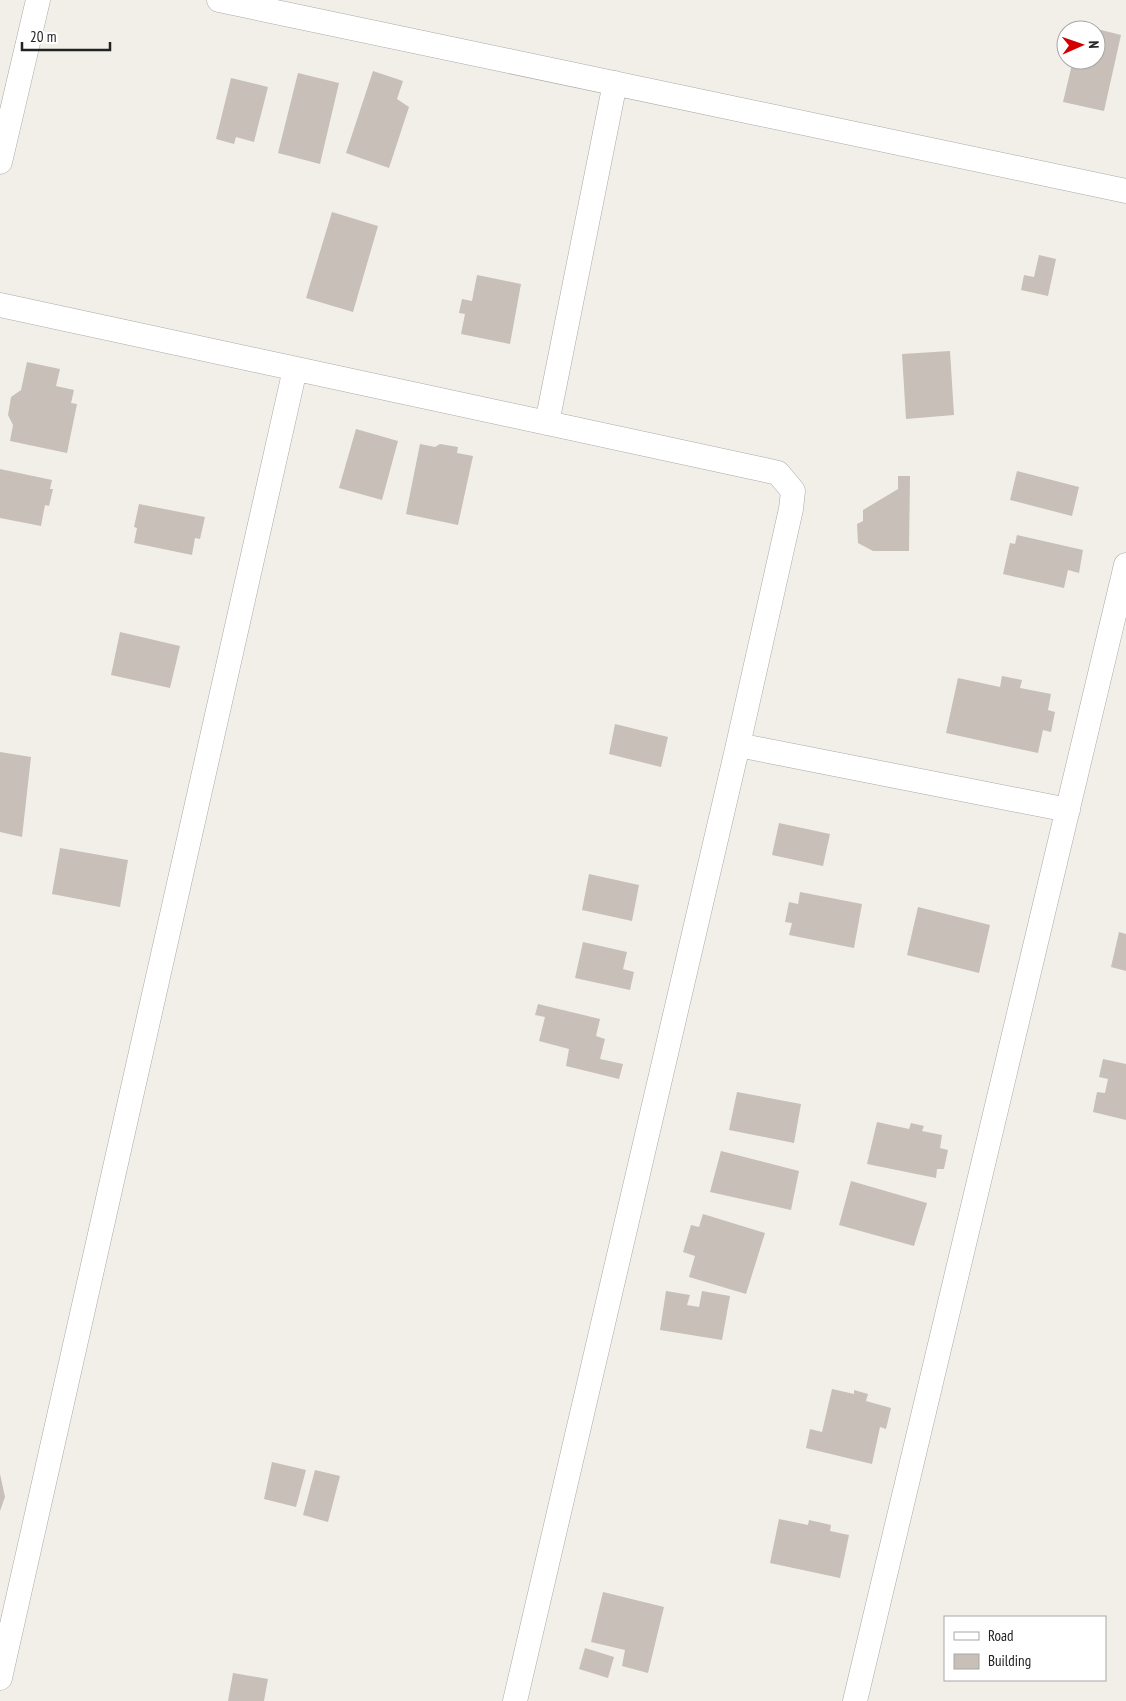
<svg xmlns="http://www.w3.org/2000/svg" width="1126" height="1701" font-family="'PT Sans Narrow',sans-serif">
  <style>
    .building { fill: #c7bfb8 }
    .lines { fill: none; stroke-linecap: round; stroke-linejoin: round }
    .street-casing { stroke: #a9a9a9; stroke-width: 25 }
    .street { stroke: #fff; stroke-width: 24 }
  </style>
  <rect width="100%" height="100%" fill="#f2efe9"/>
  <path class="building" d="M1093 28 1121 35 1104 111 1063 102 1073 60H1096V30H1092Z
    M373 71 403 81 397 99 409 107 389 168 346 153Z
    M298 73 339 83 320 164 278 153Z
    M231 78 268 87 254 142 236 137 234 144 216 139Z
    M332 212 378 226 353 312 306 298Z
    M1039 255 1056 259 1048 296 1021 290 1024 275 1034 277Z
    M477 275 521 284 510 344 461 334 465 314 459 313 462 299 472 301Z
    M950 351 954 415 906 419 902 354Z
    M27 362 60 369 56 386 74 390 71 403 77 404 67 453 10 441 13 425 8 415 11 397 21 390Z
    M356 429 398 441 382 500 339 488Z
    M420 444 435 447 440 444 458 447 457 453 473 456 458 525 406 514Z
    M0 469 52 480 50 489H53L49 506 45 505 41 526 0 518Z
    M1017 471 1079 487 1072 516 1010 500Z
    M898 476H910L909 551H873L858 543 857 524 863 521V510L898 489Z
    M139 504 205 517 200 539 195 538 192 555 134 543 137 528 134 527Z
    M1017 535 1083 550 1079 573 1068 570 1064 588 1003 574 1010 543 1015 544Z
    M120 632 180 646 170 688 111 675Z
    M1002 676 1022 680 1020 688 1051 694 1048 710 1055 712 1051 732 1043 730 1038 753 946 733 958 678 1000 687Z
    M615 724 668 737 661 767 609 754Z
    M0 752 31 757 22 837 0 832Z
    M779 823 830 834 823 866 772 855Z
    M60 848 128 860 120 907 52 894Z
    M589 874 639 885 632 921 582 910Z
    M800 892 862 904 854 948 789 935 792 923 785 922 789 902 798 904Z
    M918 907 990 925 979 973 907 955Z
    M1119 932 1126 934V971L1111 967Z
    M583 942 627 952 623 969 634 972 630 990 575 978Z
    M538 1004 600 1019 596 1036 605 1039 600 1059 623 1064 619 1079 566 1066 569 1049 539 1041 545 1017 535 1015Z
    M1103 1059 1126 1064V1120L1093 1112 1097 1092 1105 1093 1108 1079 1099 1077Z
    M737 1092 801 1104 794 1143 729 1130Z
    M877 1122 909 1129 911 1123 924 1126 922 1131 942 1135 940 1148 948 1150 944 1169H937L936 1178 867 1164Z
    M721 1151 799 1171 791 1210 710 1192Z
    M851 1181 927 1203 914 1246 839 1225Z
    M703 1214 765 1233 746 1294 689 1277 695 1256 683 1252 691 1225 699 1227Z
    M666 1291 690 1295 687 1305 699 1307 702 1291 730 1296 722 1340 660 1330Z
    M832 1389 854 1394V1390L868 1394 866 1401 891 1408 886 1429 880 1427 872 1464 806 1448 810 1429 822 1432Z
    M272 1462 306 1470 296 1507 264 1499Z
    M315 1470 340 1476 328 1522 303 1515Z
    M0 1474 5 1497 0 1511Z
    M779 1519 808 1525 809 1520 831 1525 830 1531 849 1535 840 1578 770 1563Z
    M603 1592 664 1607 648 1673 622 1666 625 1650 591 1642Z
    M585 1648 614 1657 608 1678 579 1669Z
    M233 1673 268 1679 264 1701H228Z"/>
  <g class="lines">
    <g class="street-casing">
      <path id="street" d="M219 0 1126 191
        M0 162 38 0
        M0 305 765 470 778 473 793 491 791 509 738 745 515 1701
        M547 423 615 83
        M738 745 1068 810
        M0 1678 295 369
        M855 1701 1126 565"/>
    </g>
    <use href="#street" class="street"/>
  </g>
  <rect x="944" y="1616" width="162" height="65" fill="#ffffff" stroke="#a7a7a7"/>
  <rect x="954" y="1632" width="25" height="8" fill="#ffffff" stroke="#a7a7a7"/>
  <text x="988" y="1641" font-size="15" fill="#222222">Road</text>
  <rect x="954" y="1654" width="25" height="15" fill="#c7bfb8" stroke="#a7a7a7"/>
  <text x="988" y="1666" font-size="15" fill="#222222">Building</text>
  <g transform="translate(1081 45) rotate(88)"><circle r="24" fill="#ffffff" stroke="#a7a7a7"/>
  <path d="M0-4L9 19L0 12L-9 19Z" fill="#d40000"/>
  <text y="-8" font-size="14" font-weight="bold" text-anchor="middle" fill="#222222">N</text>
  </g>
  <path d="M22 42v8h88v-8" fill="none" stroke="#222222" stroke-width="2.5"/>
  <text x="30" y="42" font-size="15" fill="#222222" stroke="#ffffff" stroke-width="4" paint-order="stroke">20 m</text>
</svg>
